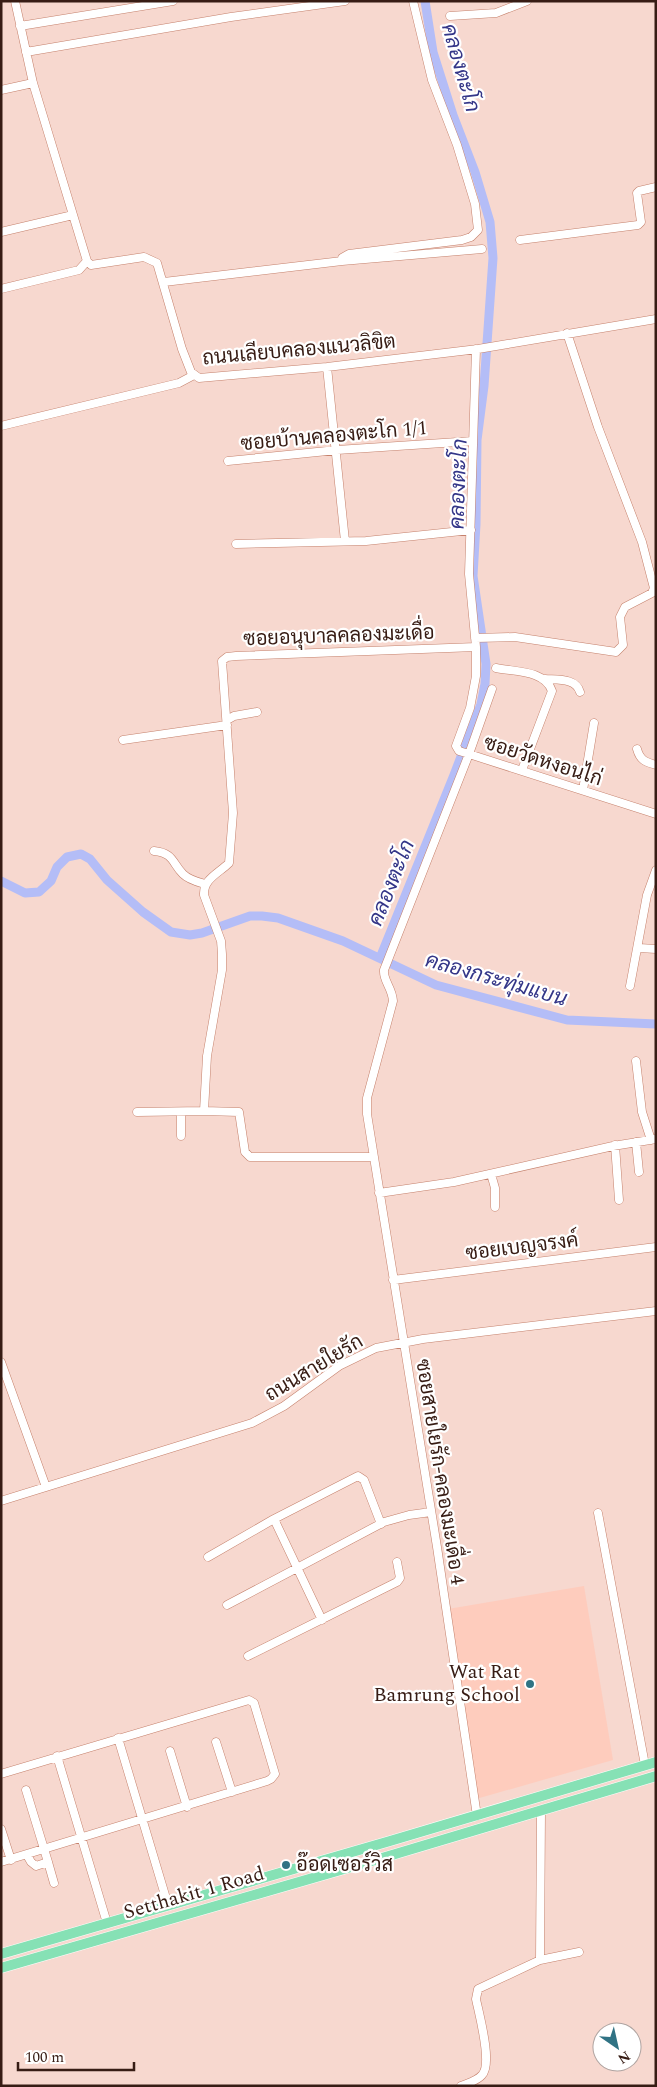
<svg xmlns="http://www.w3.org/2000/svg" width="657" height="2087" font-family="Spectral,Sarabun,serif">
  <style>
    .built { fill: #feccbd }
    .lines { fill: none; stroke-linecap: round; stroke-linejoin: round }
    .canal { stroke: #b4bdf7; stroke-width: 9 }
    .minor-casing { stroke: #c5816c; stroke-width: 9 }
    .major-casing { stroke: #fff; stroke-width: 11 }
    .minor { stroke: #fff; stroke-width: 8 }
    .major { stroke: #86e1b5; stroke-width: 10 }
    .poi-dot { fill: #307384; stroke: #fff; stroke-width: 2 }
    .labels { text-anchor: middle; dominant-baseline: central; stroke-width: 4.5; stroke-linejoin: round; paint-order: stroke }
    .street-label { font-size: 20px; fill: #371c14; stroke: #fff }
    .poi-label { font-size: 20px; fill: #371c14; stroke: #fff; text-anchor: end }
    .water-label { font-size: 21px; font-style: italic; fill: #343688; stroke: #fff }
  </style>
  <rect width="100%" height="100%" fill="#f7d8cf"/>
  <path class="built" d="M584 1586 613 1760 476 1799 448 1609Z"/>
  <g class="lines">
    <path class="canal" d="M1 881 25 893 39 892 51 881 57 867 67 857 81 854 90 859 107 880 143 912 171 932 190 935 202 933 250 916H262L278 918 343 941 436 985 567 1020 656 1024
      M380 958 454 775 481 704 485 684 486 664 473 576 476 524 477 440 484 386 493 258 490 222 475 172 453 115 433 52 425 1"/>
    <g class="minor-casing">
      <path id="minor" d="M15 1 33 83 87 261 91 265 144 257 157 263 182 349 191 372 199 378 327 367 478 349 656 319
        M450 16 496 13 527 1
        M20 26 173 1
        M26 52 231 17 345 1
        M1 90 33 83
        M1 232 73 215
        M520 240 638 225 641 222 637 193 639 191 656 187
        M342 261V258L349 254 462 240 471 237 478 230 475 204 457 145 432 80 413 1
        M164 282 342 261 482 249
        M1 289 79 270 87 261
        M476 349 469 574 476 647V676L470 708 456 746 459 751 469 754 492 689
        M327 367 345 541
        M1 426 179 383 194 375
        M228 461 337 450 473 441
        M236 544 366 541 471 530
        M475 638 515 637 616 652 623 645 620 617 625 607 652 593 654 588 642 542 598 427 567 333
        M496 668C515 672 545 670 552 691L522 770
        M545 679C558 680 576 678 580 692
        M227 720 234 716 257 712
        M123 740 227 725
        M637 749C640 760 645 762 656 765
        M583 790 594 723
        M154 851C174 853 172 863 183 874 189 880 198 882 205 884
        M639 948 656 949
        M630 986 647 895 656 870
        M636 1061 642 1112 651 1140
        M137 1112 204 1111
        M181 1112V1136
        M636 1142 639 1172
        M615 1145 619 1200
        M373 1157H250L245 1152 239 1112 204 1111 207 1056 222 970V954L221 941 204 895C203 879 219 873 229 863L233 813 222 661 227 657 236 656 476 647
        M491 1174 495 1188V1207
        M379 1193 454 1182 613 1146 656 1139
        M393 1280 656 1247
        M1 1362 46 1487
        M1 1501 252 1423 284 1406 339 1366 376 1348 423 1339 656 1311
        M598 1513 645 1765
        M274 1519 322 1620
        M208 1557 274 1519 358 1476 364 1480 381 1524
        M227 1605 384 1522 409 1515 431 1512
        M248 1656 397 1582 400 1578 397 1562
        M118 1738 168 1905
        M216 1742 232 1792
        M170 1751 187 1807
        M57 1756 107 1923
        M1 1774 249 1700 254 1703 275 1774 271 1779 267 1781 1 1862
        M26 1790 48 1862 36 1866 31 1862 27 1855
        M477 1816 437 1547 367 1114V1098L393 1001C392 987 383 981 384 970L469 754 656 814
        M1 1829 11 1860
        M48 1862 54 1883
        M540 1960 579 1952
        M461 2086C468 2083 477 2081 482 2075 493 2064 479 2014 476 1999L478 1989 540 1960 541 1810"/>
    </g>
    <g class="major-casing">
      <path id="major" d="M1 1954 390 1841 656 1762
        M1 1968 382 1858 656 1776"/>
    </g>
    <use href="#minor" class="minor"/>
    <use href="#major" class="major"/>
  </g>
  <g class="poi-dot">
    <circle cx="530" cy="1684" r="5"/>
    <circle cx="286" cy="1865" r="5"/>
  </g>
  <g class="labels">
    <g class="street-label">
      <text transform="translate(299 350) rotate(-5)">ถนนเลียบคลองแนวลิขิต</text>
      <text transform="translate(334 436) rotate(-5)">ซอยบ้านคลองตะโก 1/1</text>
      <text transform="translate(339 636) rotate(-2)">ซอยอนุบาลคลองมะเดื่อ</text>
      <text transform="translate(543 761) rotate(18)">ซอยวัดหงอนไก่</text>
      <text transform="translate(522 1247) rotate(-7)">ซอยเบญจรงค์</text>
      <text transform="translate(314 1368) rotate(-31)">ถนนสายใยรัก</text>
      <text transform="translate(440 1472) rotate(81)">ซอยสายใยรัก-คลองมะเดื่อ 4</text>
      <text transform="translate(194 1893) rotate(-16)">Setthakit 1 Road</text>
    </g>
    <g class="poi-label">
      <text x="520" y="1672">Wat Rat<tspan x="520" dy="23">Bamrung School</tspan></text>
      <text x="296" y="1865" text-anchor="start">อ๊อดเซอร์วิส</text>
    </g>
    <g class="water-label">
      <text transform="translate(460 68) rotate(74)">คลองตะโก</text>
      <text transform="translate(459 484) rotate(-88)">คลองตะโก</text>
      <text transform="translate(392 883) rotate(-68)">คลองตะโก</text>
      <text transform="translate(496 980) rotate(16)">คลองกระทุ่มแบน</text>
    </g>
  </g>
  <rect width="657" height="2087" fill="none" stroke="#371c14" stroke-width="5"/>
  <g transform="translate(617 2047) rotate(146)"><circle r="24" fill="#ffffff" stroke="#afa4a1"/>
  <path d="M0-4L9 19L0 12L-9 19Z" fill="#307384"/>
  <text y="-8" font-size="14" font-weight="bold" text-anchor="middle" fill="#371c14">N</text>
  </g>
  <path d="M18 2062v8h116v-8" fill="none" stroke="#371c14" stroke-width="2.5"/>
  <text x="25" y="2062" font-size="15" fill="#371c14" stroke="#ffffff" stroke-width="4" paint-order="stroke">100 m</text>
</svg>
